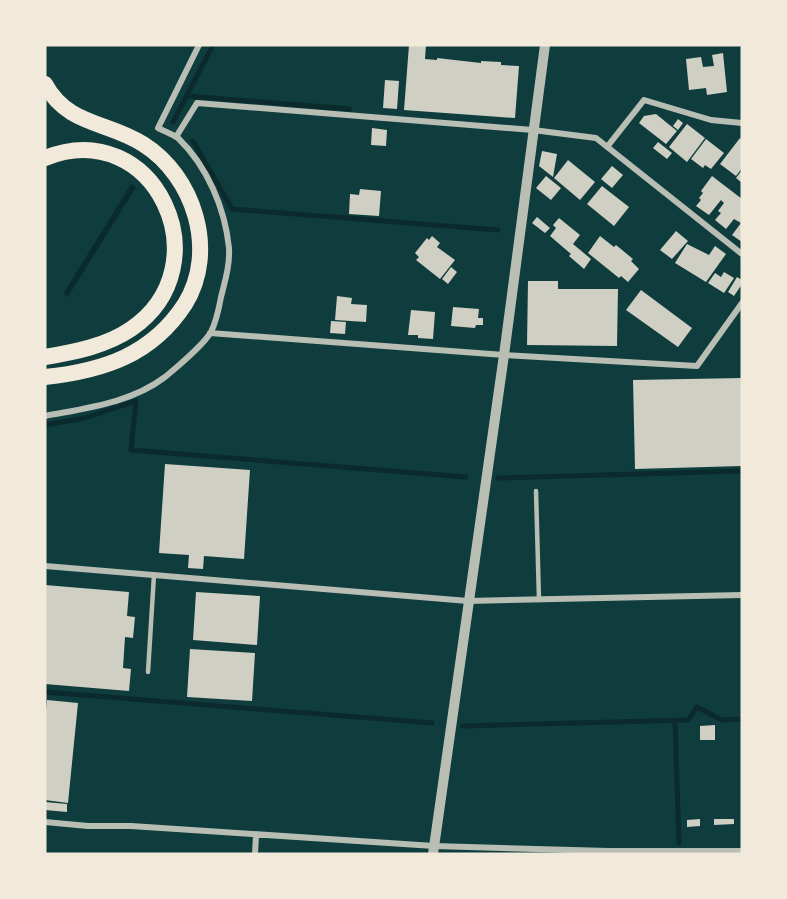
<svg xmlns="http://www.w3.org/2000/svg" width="787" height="899" font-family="Cabin,sans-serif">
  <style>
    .water { fill: #0a2a2b }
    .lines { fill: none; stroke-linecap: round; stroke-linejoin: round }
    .stream { stroke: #0a2a2b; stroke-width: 5 }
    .building { fill: #cfcfc3 }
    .service { stroke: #b8beb3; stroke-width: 4.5 }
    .minor { stroke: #b8beb3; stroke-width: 6 }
    .tertiary { stroke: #b8beb3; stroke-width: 10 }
    .motorway { stroke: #f1e9da; stroke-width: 16 }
  </style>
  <rect width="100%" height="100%" fill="#0f3d3e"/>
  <path class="water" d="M131 184 136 187 68 297 63 294Z"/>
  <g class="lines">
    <path class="stream" d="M187 96 350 109
      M173 122 213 45
      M193 141 232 209 498 230
      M45 425 85 418 136 401 131 450 466 477
      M498 478 742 471
      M45 692 432 723
      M675 721 679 843
      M462 726 688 720 697 707 722 720 742 719"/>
  </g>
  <path class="building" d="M409 45H426L425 59 437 60V58L481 63V61L501 62V65L519 66 515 118 404 110Z
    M723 53 727 92 707 95 706 88 689 90 686 59 701 57 703 67 714 66 712 55Z
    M385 80 399 81 397 109 383 108Z
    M656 114 677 131 666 144 639 123 644 116Z
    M678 119 683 123 678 130 673 126Z
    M687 124 705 138 687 162 669 147Z
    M372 128 387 130 386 146 371 145Z
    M740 138 742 140V168L736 176 720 164Z
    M706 139 724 153 711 169 705 165 703 168 691 159Z
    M658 142 672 153 667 159 653 148Z
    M542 151 557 154 553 177 539 166Z
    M568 160 595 182 580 200 554 178Z
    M612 166 623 175 612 188 601 179Z
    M742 170V183L736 178Z
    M546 176 561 188 551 200 536 188Z
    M712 176 742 199V242L732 235 741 223 734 219 726 229 715 220 721 213 718 211 724 203 721 200 709 215 696 206 701 200 699 198 703 193 701 191Z
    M602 186 629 207 614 226 587 204Z
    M360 189 381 191 379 216 349 214 350 194 359 195Z
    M537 217 550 228 545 233 532 223Z
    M559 218 580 235 573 244 591 259 584 269 569 256 571 254 550 236 556 228 553 225Z
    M676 231 688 241 672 259 660 250Z
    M432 236 440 243 437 247 455 260 440 279 416 260 419 257 415 253 427 238 429 240Z
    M600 236 614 247 616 245 633 259 631 261 639 269 628 282 621 276 619 278 588 253Z
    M687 244 709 255 715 246 726 254 706 282 675 263Z
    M451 267 457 272 448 284 442 279Z
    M724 272 734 278 724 293 708 283 715 273 721 277Z
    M737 277 742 280V284L734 296 728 292Z
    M528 281H558V289H618L617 346 527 345Z
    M641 290 692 328 678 347 626 310Z
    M337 296 352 298 351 304 367 305 366 322 335 320Z
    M453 307 479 309 478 318H483V325H476L475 328 451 326Z
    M411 310 435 312 433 339 418 338V335H408Z
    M331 321 346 322 345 334 330 333Z
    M742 378V466L635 469 633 380Z
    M165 464 250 470 244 559 204 556 203 569 188 568 189 555 159 553Z
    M45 585 129 592 127 616 135 617 133 638 125 637 123 668 131 669 129 691 45 684Z
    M196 592 260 596 257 645 193 640Z
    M190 649 255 653 252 701 187 697Z
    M47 700 78 703 68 803 45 800V722Z
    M715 725V740H700V726Z
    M45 802 67 804V812L45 810Z
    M700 819V826L687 827V820Z
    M714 819H734V824L714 825Z"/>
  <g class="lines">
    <path class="service" d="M536 491 539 600
      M148 672 154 575"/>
    <path class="minor" d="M176 137 197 103 533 130 596 138 742 254
      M607 147 644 100 711 120 742 123
      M210 333 504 355 697 366 742 303
      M45 416C86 408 131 403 165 377 176 368 204 344 211 332 216 322 219 308 221 297 225 281 230 265 229 248 225 208 207 166 178 138 172 134 164 131 158 128L199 45
      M45 566 468 601 742 595
      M45 822 88 826H131L434 846 608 851H742
      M255 854 256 835"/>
    <path class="tertiary" d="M433 854 504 355 545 45"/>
    <path class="motorway" d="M45 84C68 126 107 121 143 144 194 176 218 251 185 304 152 355 103 371 45 377
      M45 158C154 114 225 265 131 329 106 346 75 352 45 357"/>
  </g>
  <rect width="787" height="899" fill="none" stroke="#f1e9da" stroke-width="93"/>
</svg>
